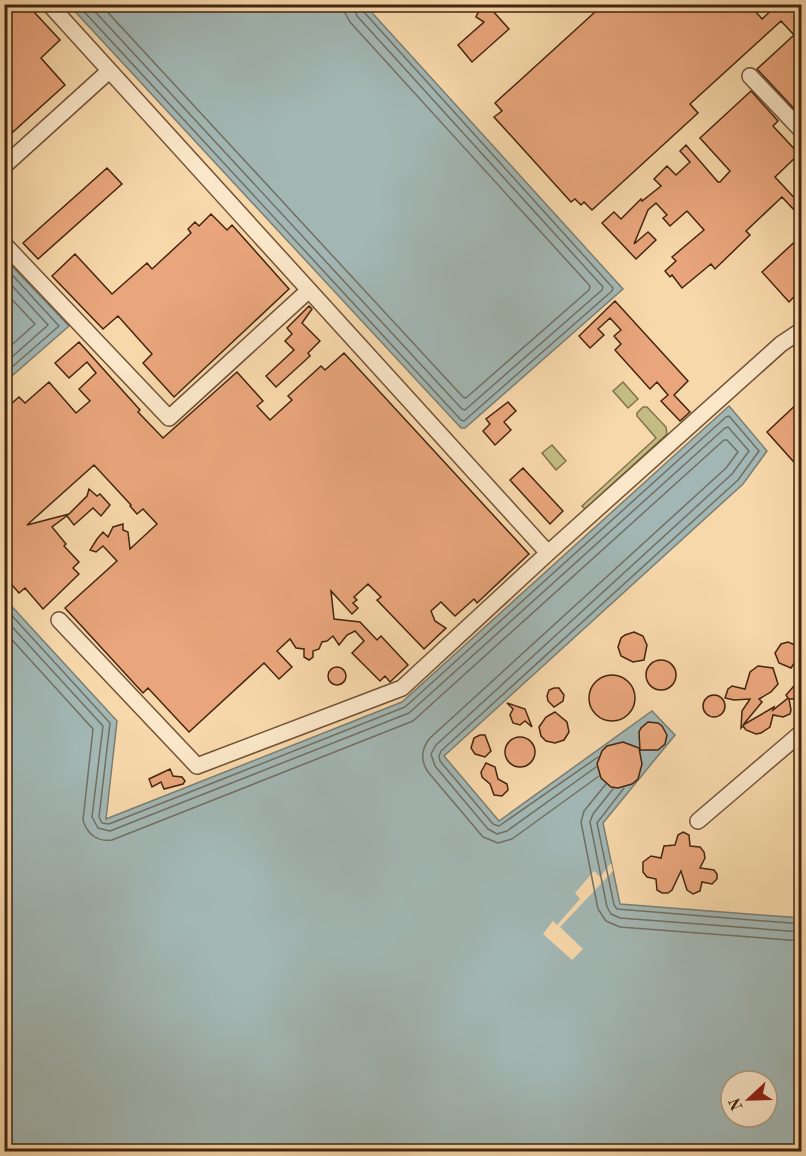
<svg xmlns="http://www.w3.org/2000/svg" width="806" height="1156" font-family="'Old Standard TT',serif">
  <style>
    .green { fill: #c3bd84; stroke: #84714a; stroke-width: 1.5 }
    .water { fill: #a2b7b4; stroke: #7c7d72; stroke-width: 1.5; fill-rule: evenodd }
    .pier { fill: #f7d8aa }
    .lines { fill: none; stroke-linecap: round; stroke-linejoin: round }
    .shore { stroke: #736e62; stroke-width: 1.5 }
    .building { fill: #e9a57b; stroke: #442510; stroke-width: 1.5 }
    .minor-casing { stroke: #715236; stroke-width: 18 }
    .minor { stroke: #fae6c8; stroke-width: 15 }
  </style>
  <rect width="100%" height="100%" fill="#f7d8aa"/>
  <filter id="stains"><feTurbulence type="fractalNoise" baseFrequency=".00333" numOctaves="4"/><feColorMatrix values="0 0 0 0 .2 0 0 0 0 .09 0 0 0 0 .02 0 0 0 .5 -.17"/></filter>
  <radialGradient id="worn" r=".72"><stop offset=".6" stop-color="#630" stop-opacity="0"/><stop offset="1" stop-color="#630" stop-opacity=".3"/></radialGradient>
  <path class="green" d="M623 382 638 399 628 408 613 391Z
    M643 407H647L666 427 667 434 585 509 582 506 656 438 637 416V413Z
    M552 445 566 461 556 470 542 453Z"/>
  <path class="water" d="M69 5H365L623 289 465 428H461Z
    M4 258 69 326 5 382H4Z
    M729 406 767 451 743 484 444 756 499 821 652 711 675 735 603 823 620 904 801 918V1151H5L4 598 117 721 106 819 402 702ZM731 1081H767V1117H731Z"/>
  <path class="pier" d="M611 863 613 871 560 927 583 949 572 960 543 934 553 921 557 925 580 899 575 893 594 871 600 877Z"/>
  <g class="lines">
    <path class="shore" d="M77 4 461 420 464 421 612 291 613 288 363 11 361 4
      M88 4 462 409 465 410 602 290 603 287 357 16 353 4
      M100 4 463 397 466 398 589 290 590 286 350 22 345 13 344 4
      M4 266 59 326 4 374
      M4 277 48 325 4 364
      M4 291 35 324 4 352
      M4 607 110 723 99 817 102 823 109 824 405 707 726 417 729 416 759 451 738 480 441 751 439 756 440 761 493 824 499 826 598 757
      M4 618 103 726 92 817 98 828 110 831 409 713 725 428 728 427 749 451 732 474 436 745 431 754 435 766 488 829 497 834 507 831 596 767
      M4 631 93 729 83 820C87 834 97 842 112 840L413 721 724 440H727L738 452 726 468 430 738C421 749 420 760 428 772L483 837 498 843 512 839 599 776
      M606 784 584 811 581 822 598 909 606 921 620 927 802 941
      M624 788 597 823 614 905 617 909 802 924
      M613 789 593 814 590 822 607 907 611 914 620 918 802 932"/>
  </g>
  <path class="building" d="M4 4H39L40 8 35 13 60 40 41 58 65 85 4 140Z
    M482 4H498L492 10 509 29 472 62 458 45 484 22 476 17Z
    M588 4H749L762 19 778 4H793L801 14V116L757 69 794 35 781 21 690 104 698 113 592 210 584 202 581 205 575 199 571 202 494 117 502 111 495 103 595 12Z
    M751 91 778 121 773 126 799 154 775 177 801 205V208L797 213 782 197 746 231 750 235 715 269 711 264 682 288 672 275 670 277 665 271 676 261 672 257 704 230 687 211 670 226 663 218 667 215 656 203 648 210 634 244 648 232 656 240 636 259 602 223 614 212 621 219 641 199 642 201 661 186 654 179 667 166 676 175 690 162 680 151 686 145 718 182H720L730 171 700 138Z
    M107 168 122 184 38 259 23 243Z
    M211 214 227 230 232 225 289 289 174 397 143 363 152 354 118 316 103 329 52 276 75 254 112 294 147 263 152 269 191 233 188 229 195 222 199 226Z
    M801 236V290L789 302 762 272Z
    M615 301 688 381 674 395 690 412 680 421 661 401 668 395 657 382 650 389 615 350 621 344 614 336 621 330 610 318 598 329 604 335 590 348 579 336Z
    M309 306 312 309 302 323 320 341 308 353 310 356 276 387 266 376 294 350 285 341 292 334 287 328Z
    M79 342 140 410 138 412 163 438 237 372 263 401 257 406 270 420 292 400 288 396 321 366 325 370 344 353 529 554 477 603 474 599 455 616 441 602 431 611 435 621 446 628 424 649 377 600 381 597 368 584 354 597 357 600 353 603 358 608 352 614 331 591 334 619 360 622 377 640 381 636 408 665 390 682 385 676 380 681 352 653 364 641 355 631 347 635 339 645 333 636 327 641 322 642 319 649 313 651V657L309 660 304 657V649L296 648 290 639 277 651 292 667 279 679 264 663 189 732 148 688 143 693 65 608 117 561 103 546 96 552 90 550 97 539 103 532 108 537 113 527 123 524V530L128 532 130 549 157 524 143 509 137 514 130 506 131 505 94 465 27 525 69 514 87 496 89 489 97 496 100 494 110 505 101 516 93 508 74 525 67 516 68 515 52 527 66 544 64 546 79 562 73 568 79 574 43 609 25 588 19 593 4 576V410L19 397 25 403 49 382 76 413 90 401 79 389 96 373 87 362 69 378 55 363Z
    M801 400V470L767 432Z
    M508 402 516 411 504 422 511 430 495 445 483 431 490 424 486 419Z
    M523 468 563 511 550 524 510 480Z
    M634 632 643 636 647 645 644 660 633 662 621 656 618 647 621 638 625 635Z
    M788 642 795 645 798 652 797 659 791 668 779 663 775 653 781 644Z
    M646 675a15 15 0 1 1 30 0a15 15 0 1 1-30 0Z
    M758 666 773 668 778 684 771 692 759 699 762 702 743 725 774 707 773 710 788 698 786 695 801 678V699H789L791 710 790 714 783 717 773 715 770 727 761 733 756 734 746 730 743 726 741 728 742 711 750 699 734 700 725 698 728 689 732 686 745 689 750 672Z
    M328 676a9 9 0 1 1 18 0a9 9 0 1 1-18 0Z
    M589 698a23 23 0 1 1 46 0a23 23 0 1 1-46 0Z
    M554 688H559L564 695 563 701 554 707 548 701 547 696 549 690Z
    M703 706a11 11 0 1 1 22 0a11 11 0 1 1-22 0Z
    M507 703 525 709 532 727 525 721 520 725 513 723 510 715 513 709Z
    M555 712 567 722 569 732 564 740 555 743 546 741 541 736 539 727 546 717Z
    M648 722 658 723 662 726 667 735 665 744 658 750H640L639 732 641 728Z
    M480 735H485L491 751 485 757 475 754 471 748 474 738Z
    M505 752a15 15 0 1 1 30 0a15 15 0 1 1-30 0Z
    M623 742 639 748 642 764 638 779 632 784 618 788 611 787 601 778 597 764 602 751 607 746Z
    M486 763 495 767 498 779 507 784 508 790 502 796 494 795 490 784 482 777 481 772Z
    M170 769 173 776 182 777 185 781 183 784 164 789 161 782 152 787 149 779Z
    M683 832 689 835 690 846 700 847 704 852 705 858 700 868 714 870 717 874V879L712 884 702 882 700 891 693 894 687 890 681 871 672 890 668 893H662L657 890 656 879 647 877 643 872V862L651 856 661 858 664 846 675 845 678 835Z"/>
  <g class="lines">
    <g class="minor-casing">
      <path id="minor" d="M49 4 548 553
        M750 76 802 131
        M4 166 109 71
        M4 244 169 418 309 290
        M59 620 197 766 402 688 548 553 781 344 802 330
        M698 821 802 732"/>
    </g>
    <use href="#minor" class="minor"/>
  </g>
  <rect width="806" height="1156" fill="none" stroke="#f7d8aa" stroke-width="24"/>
  <rect x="6" y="6" width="794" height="1144" fill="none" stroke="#442510" stroke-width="3"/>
  <rect x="12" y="12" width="782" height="1132" fill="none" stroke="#442510" stroke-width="1.5"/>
  <g transform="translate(749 1099) rotate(248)"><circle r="28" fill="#fae6c8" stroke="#b1997e" stroke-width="1.5"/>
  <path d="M0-4.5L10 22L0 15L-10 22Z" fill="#8f2418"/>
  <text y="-9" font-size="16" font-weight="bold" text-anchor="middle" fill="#442510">N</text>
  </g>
  <rect width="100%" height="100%" filter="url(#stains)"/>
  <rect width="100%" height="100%" fill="url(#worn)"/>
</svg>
